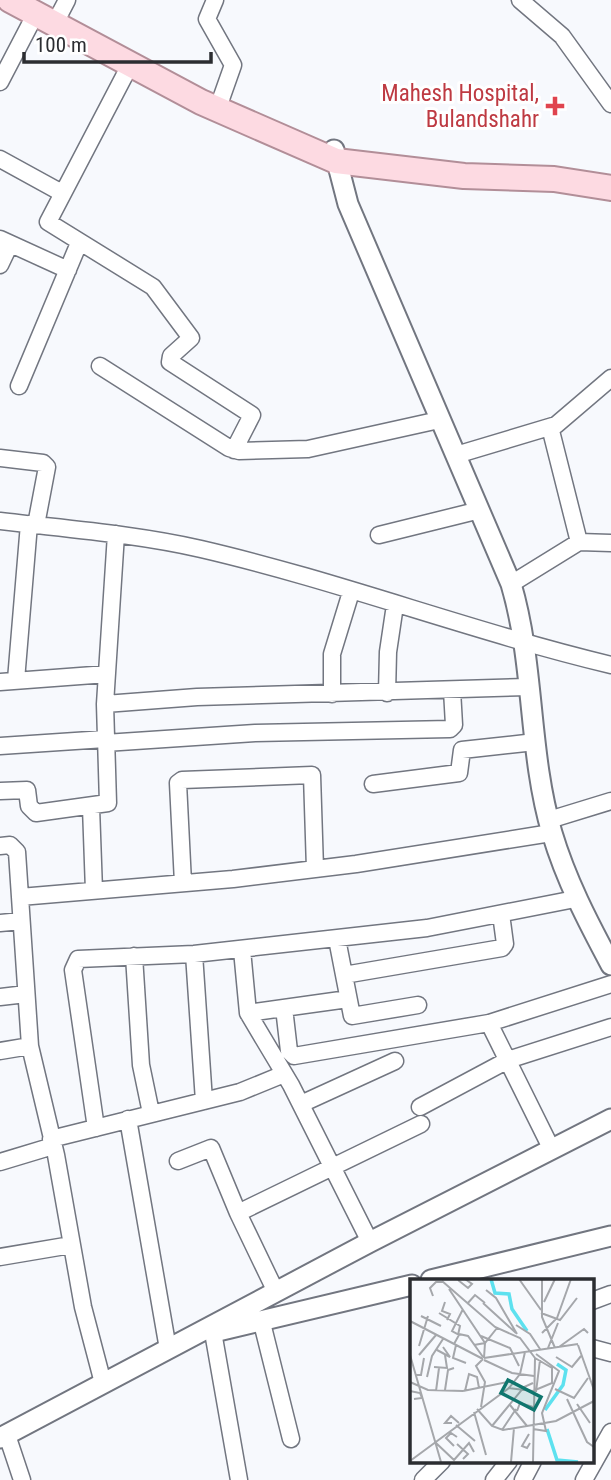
<svg xmlns="http://www.w3.org/2000/svg" width="611" height="1480" font-family="'Roboto Condensed',sans-serif">
  <style>
    .lines { fill: none; stroke-linecap: round; stroke-linejoin: round }
    .minor-casing { stroke: #727680; stroke-width: 19 }
    .tertiary-casing { stroke: #727680; stroke-width: 23 }
    .primary-casing { stroke: #b28e98; stroke-width: 28 }
    .minor { stroke: #fff; stroke-width: 16 }
    .tertiary { stroke: #fff; stroke-width: 19 }
    .primary { stroke: #fddae2; stroke-width: 24 }
    .health-dot { fill: #e0444e; stroke: #fff; stroke-width: 2.5 }
    .labels { text-anchor: middle; dominant-baseline: central; stroke-width: 6; stroke-linejoin: round; paint-order: stroke }
    .health-label { font-size: 23px; fill: #be3a42; stroke: #fff; text-anchor: end }
    .inset-river { fill: none; stroke: #5de1ef; stroke-width: 3.5 }
    .inset-road { fill: none; stroke: #a5a7ab; stroke-width: 2 }
    .view { fill: #0f766e; fill-opacity: 0.15; stroke: #0f766e; stroke-width: 3.5 }
    .inset-edge { fill: none; stroke: #2b2d31; stroke-width: 3.5 }
  </style>
  <rect width="100%" height="100%" fill="#f7f9fd"/>
  <g class="lines">
    <g class="minor-casing">
      <path id="minor" d="M215 0 207 19 233 65 221 99
        M520 0 562 36 611 104
        M54 25 67 0
        M130 65 48 222 153 287 191 338 171 356 170 362 252 415 234 450
        M0 82 35 15
        M0 159 62 193
        M0 239 68 270
        M0 265 10 244
        M100 366 229 448 239 451 308 449 439 420
        M19 386 79 243
        M550 427 579 542
        M456 455 556 425 611 378
        M0 458 43 463 47 467 36 525
        M0 521C67 529 135 534 201 549 339 581 473 632 611 665
        M379 535 480 510
        M511 584 579 542 611 543
        M16 680 29 524
        M0 682 107 674
        M387 693 388 652 395 605
        M332 694V654L351 592
        M105 704 197 697 528 687
        M105 743 255 733 450 729 454 725 452 690
        M0 746 105 739
        M373 784 459 773 462 750 535 742
        M0 791 27 790 29 806 36 813 108 803 105 704 116 534
        M91 807 94 891
        M549 820 611 801
        M0 846 10 845 17 852 30 1046 56 1155 83 1307 103 1383
        M183 883 178 783 182 780 312 775 315 869
        M20 897 233 879 356 864 551 833
        M0 923 21 921
        M337 939 352 1016 418 1005
        M242 950 248 1013 291 1085 370 1242
        M194 954 204 1101
        M134 956 141 1065 151 1113
        M344 975 502 948 505 944 501 914
        M0 997 26 994
        M284 1008 289 1051 294 1056 489 1023
        M248 1013 348 999
        M0 1051 30 1046
        M301 1104 395 1061
        M420 1107 508 1060 611 1027
        M128 1119 168 1349
        M96 1128 73 970 78 959 194 954 427 928 575 899
        M51 1139 240 1092 284 1074
        M552 1150 489 1023 611 984
        M178 1161 211 1148 238 1213
        M0 1162 53 1146
        M0 1257 71 1245
        M276 1292 238 1213 421 1124
        M592 1301 611 1294
        M262 1323 291 1439
        M213 1332 239 1480
        M592 1348 611 1353
        M7 1435 22 1480
        M423 1480 442 1461
        M494 1480 509 1461
        M523 1480 533 1461
        M584 1480 611 1432"/>
    </g>
    <g class="tertiary-casing">
      <path id="tertiary" d="M334 150 348 204 511 584C535 665 528 752 552 833 566 880 588 922 611 965
        M431 1280 611 1236
        M218 1331 412 1285
        M0 1438 370 1242 611 1119"/>
    </g>
    <g class="primary-casing">
      <path id="primary" d="M10 0 201 102 336 161 464 176 554 179 611 188"/>
    </g>
    <use href="#minor" class="minor"/>
    <use href="#tertiary" class="tertiary"/>
    <use href="#primary" class="primary"/>
  </g>
  <path class="health-dot" d="M551.5 95.5h7v7h7v7h-7v7h-7v-7h-7v-7h7z"/>
  <g class="labels">
    <g class="health-label">
      <text x="539" y="93">Mahesh Hospital,<tspan x="539" dy="26">Bulandshahr</tspan></text>
    </g>
  </g>
  <g transform="translate(410 1279)">
    <rect width="184" height="184" fill="#f7f9fd"/>
    <path class="inset-river" d="M81 0 85 14 99 15 102 30 117 52M135 131 153 106 156 91 147 85M137 150 147 181 168 183"/>
    <path class="inset-road" d="M109 0 131 31M132 0V38L145 69M48 1 58 9 62 5 55 0M32 2 85 48 110 59 125 79 123 183M39 10 75 64 74 79M76 11 86 19 107 55M23 17 20 9 26 3H33M35 23 32 32 40 35 37 41M134 23 145 0M73 24 106 54M57 25 65 16 75 24M29 34 50 47 48 56M131 34 150 41 167 19M11 37 31 47M0 42 73 80M106 46 120 55 130 70M132 54 147 39 161 0M49 55 58 57 73 78M71 57 100 69 109 87M44 65 49 56 42 52 53 30M46 66 43 79 56 84M64 66 75 64 87 49M168 66 184 111M9 67 18 37M149 68 174 50 178 54M138 69 148 44M27 71 40 78 33 68M0 76 31 183M9 76 26 56M146 78 162 88 171 77M74 79 168 65M74 81 102 94 124 97M24 88 37 89 35 76M6 96H11L14 79M17 98 22 77 33 60M0 103 18 111 53 112M98 109 123 112 142 104V89L125 79M145 110 164 119 178 99M35 111 38 91 44 89M0 112 10 114 12 119 4 120M26 112 29 89M53 112 103 102M55 112 59 95 67 98 69 109M126 113 130 81M157 120 177 163 184 168M167 125 180 144M100 126 117 147M71 128 75 103 66 87 73 80M67 130 82 147 93 151 146 142 184 122M107 132 110 124 123 128M64 133 76 176M42 144H35L41 137 49 144M46 146 65 162M82 147 114 108 123 104M123 150 136 152 132 134 149 92 126 75M92 151 106 130M119 155 112 167 117 169 120 164M26 164 44 181 59 164 64 173M47 165 58 175 53 180M44 167 36 159 41 154 47 158M0 182 99 109 110 95 115 73M101 183 104 149"/>
    <path class="view" d="M98 101 131 118 124 131 91 114Z"/>
    <rect width="184" height="184" class="inset-edge"/>
  </g>
  <path d="M24 52v10h187v-10" fill="none" stroke="#2b2d31" stroke-width="3.5"/>
  <text x="35" y="52" font-size="21" fill="#2b2d31" stroke="#ffffff" stroke-width="5" paint-order="stroke">100 m</text>
</svg>
